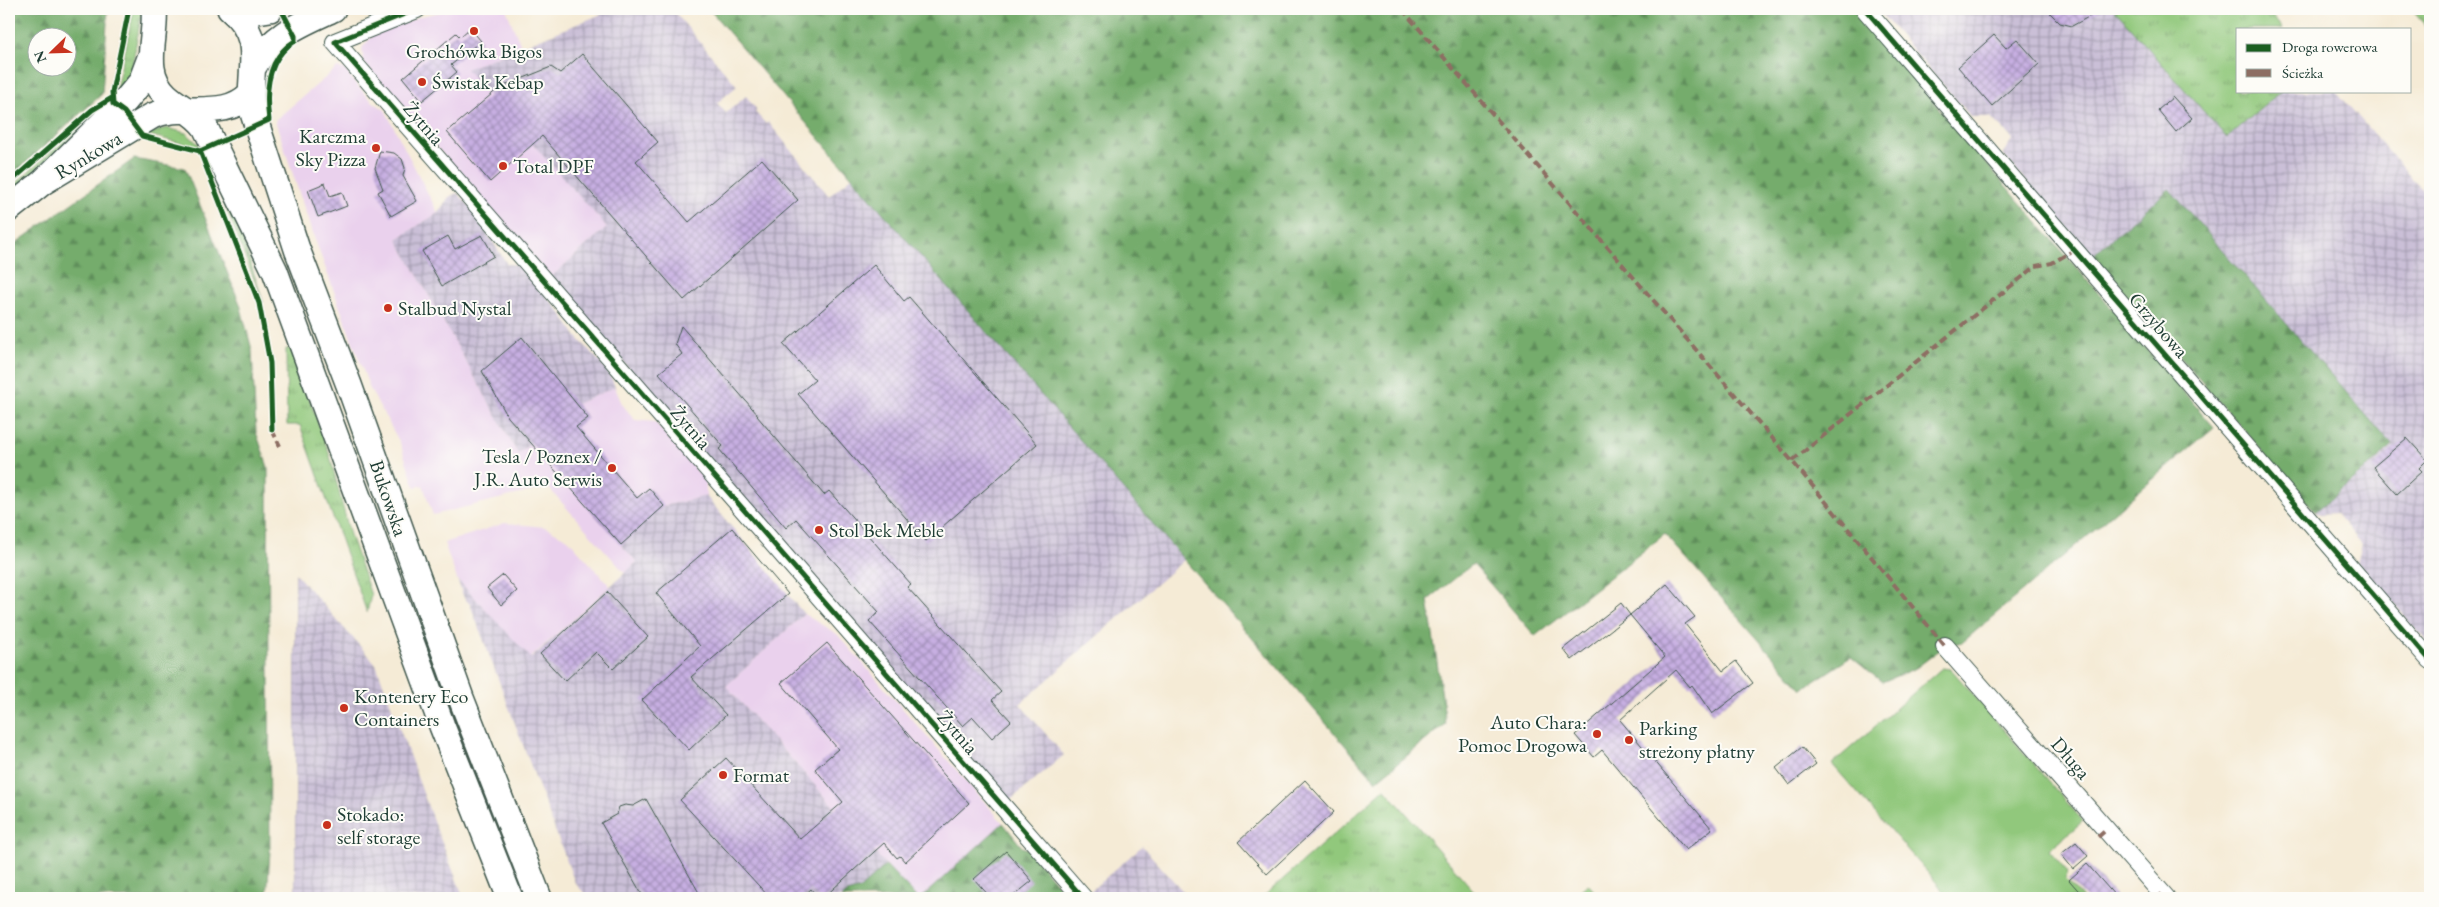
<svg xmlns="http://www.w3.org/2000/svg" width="2439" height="907" font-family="'EB Garamond',serif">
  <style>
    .built { fill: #ead1ed }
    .industrial { fill: url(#industrial-grid) }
    .grass { fill: url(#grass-tufts); stroke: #588258 }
    .forest { fill: url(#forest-firs); stroke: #4a7450; fill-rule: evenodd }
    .green { fill: #91c87c; stroke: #588258 }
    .building { fill: url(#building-cross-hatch) }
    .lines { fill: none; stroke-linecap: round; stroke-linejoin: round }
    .street-casing { stroke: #3f574c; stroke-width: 20 }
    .secondary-casing { stroke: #3f574c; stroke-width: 28 }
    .street { stroke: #fff; stroke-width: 18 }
    .secondary { stroke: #fff; stroke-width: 25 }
    .quiet { stroke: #8d6e63; stroke-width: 4; stroke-dasharray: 8 4; stroke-linecap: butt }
    .cycleway-casing { stroke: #fdfcf7; stroke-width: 8 }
    .cycleway { stroke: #1b5e20; stroke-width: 5 }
    .poi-dot { fill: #c8321e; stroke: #fdfcf7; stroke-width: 2 }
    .labels { text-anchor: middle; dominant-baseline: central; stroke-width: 4; stroke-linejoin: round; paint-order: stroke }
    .poi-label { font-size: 20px; fill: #1f3d34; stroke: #fdfcf7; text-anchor: start }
    .street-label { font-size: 20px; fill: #1f3d34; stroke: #fdfcf7 }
  </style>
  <defs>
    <pattern id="industrial-grid" width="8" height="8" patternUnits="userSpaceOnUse" patternTransform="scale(1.25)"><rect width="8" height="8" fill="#cabfd7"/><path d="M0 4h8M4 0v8" fill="none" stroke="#a39caf"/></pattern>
    <pattern id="grass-tufts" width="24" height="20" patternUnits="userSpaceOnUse" patternTransform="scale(1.25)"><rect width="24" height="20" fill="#91c87c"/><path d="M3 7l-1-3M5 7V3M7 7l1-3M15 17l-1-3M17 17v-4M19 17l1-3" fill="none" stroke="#76a466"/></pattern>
    <pattern id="forest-firs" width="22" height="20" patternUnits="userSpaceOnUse" patternTransform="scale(1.25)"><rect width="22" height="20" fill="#74ac6c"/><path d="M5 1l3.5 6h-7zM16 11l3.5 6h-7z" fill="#5f8d5a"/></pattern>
    <pattern id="building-cross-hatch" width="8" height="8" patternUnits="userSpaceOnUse" patternTransform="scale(1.25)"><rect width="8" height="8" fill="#c7afe2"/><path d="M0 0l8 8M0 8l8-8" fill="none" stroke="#a190b8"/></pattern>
  </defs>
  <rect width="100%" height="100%" fill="#fdfcf7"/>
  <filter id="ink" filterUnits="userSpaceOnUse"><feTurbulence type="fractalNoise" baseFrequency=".02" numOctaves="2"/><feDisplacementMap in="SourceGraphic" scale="10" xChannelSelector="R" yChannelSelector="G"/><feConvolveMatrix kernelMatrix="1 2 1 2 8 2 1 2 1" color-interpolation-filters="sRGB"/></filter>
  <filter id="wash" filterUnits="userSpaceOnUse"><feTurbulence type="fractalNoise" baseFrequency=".0096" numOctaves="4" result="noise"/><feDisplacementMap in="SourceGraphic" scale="20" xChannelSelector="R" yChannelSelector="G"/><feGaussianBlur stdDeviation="1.12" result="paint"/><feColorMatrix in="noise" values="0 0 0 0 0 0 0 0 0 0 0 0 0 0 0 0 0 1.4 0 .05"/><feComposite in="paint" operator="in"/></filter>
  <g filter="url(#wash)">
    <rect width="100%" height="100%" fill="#f5ebd6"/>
    <path class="built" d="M457 9H506L521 46 467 69 607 227 550 278 364 63 362 48 373 35 421 16Z
      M337 68 345 69 355 83 372 101 385 110 438 213 397 239 518 454 576 404 615 387 622 404 635 420 655 422 706 481V496L664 506 621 545 637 562 625 573 548 487 433 515 423 485 415 487 400 443 370 389 310 226 275 120Z
      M505 523 545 527 568 539 610 586 530 658 457 579 444 543Z
      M804 614 837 634 1003 823 921 898H917L886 865 726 686Z"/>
    <path class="industrial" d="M614 9H672L737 86 717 103 726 113 746 96 757 110 755 112 766 124 768 122 829 196 852 177 1184 560 1020 704 1064 755 1007 803 550 278 607 227 466 69Z
      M1877 9H2114L2227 138 2281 91H2336L2430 199V645L2357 562 2362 544 2336 514 2320 515 2315 512 2393 447 2169 189 2092 256 2003 155 2013 139 1990 117H1971Z
      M457 193 470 206 507 264 519 265 560 312 577 337 609 372 615 387 576 404 518 454 397 239 438 213 449 197Z
      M706 496 804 614 726 686 886 865 860 890 847 893 841 898H589L575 883 470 604 464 598 457 579 531 658 637 562 621 545 664 506Z
      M295 573 376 664 434 823 464 898H295Z
      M1142 846 1189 898H1091L1087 894Z"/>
    <path class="grass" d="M134 9H142V11L129 83 114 98Z
      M2114 9H2266L2283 29H2238V91H2281L2227 138Z
      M2411 9H2430V31Z
      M94 114 31 177 9 195V189Z
      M167 128 186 133 204 149 145 134Z
      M212 163 239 227 263 302 209 164Z
      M291 348 330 456 350 535 371 595 367 613 300 425H287L286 349Z
      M1385 789 1480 898H1262L1383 790Z
      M1588 884 1600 898H1571Z"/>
    <path class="forest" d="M9 9H108L102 94 9 178ZM38 38H68V68H38Z
      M709 9H1853L2214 427 1963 642 1945 646 1916 668 1882 682 1851 657 1802 689 1665 534 1535 636 1473 564 1428 600 1446 724 1376 781 852 177Z
      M134 159 185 168 240 304 252 350 256 432 268 467 270 851 267 898H9V248Z
      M2169 189 2393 446 2315 512 2092 256Z
      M1003 823 1022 847 1027 849 1069 898H921Z
      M886 865 917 898H841L847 893 860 889Z"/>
    <path class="green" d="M1942 668 1951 669 2083 821 2049 850 2067 871 2066 880 2082 898H1950L1832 764Z"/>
    <g id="blocks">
      <path class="building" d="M2046 9H2103L2072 26 2060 23Z
        M470 28 481 41 451 65 457 72 422 101 403 78 456 33 460 37Z
        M1994 35 2006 48 2017 39 2039 64 1992 106 1958 67Z
        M582 54 658 142 636 161 689 222 762 159 798 200 684 300 542 136 490 182 447 132 499 88 551 67 560 73Z
        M2173 97 2192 118 2176 132 2158 110Z
        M380 151 394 153 402 159 405 168 403 176 417 201 391 216 378 192 383 189 375 168Z
        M325 183 330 196 342 192 347 206 318 217 308 190Z
        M482 235 494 256 442 286 422 251 448 236 455 249Z
        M874 265 904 301 909 297 1037 444 926 541 798 394 815 380 783 344Z
        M681 326 758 415 757 416 824 495 829 491 911 584 907 587 1001 692 992 700 1011 721 992 738 973 717 963 726 869 621 879 612 796 519 786 528 719 449 723 446 659 373 682 354 675 344Z
        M522 337 588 418 576 427 637 498 649 488 664 506 621 545 508 417 482 371Z
        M2407 438 2427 460 2419 468 2422 471 2397 494 2373 467Z
        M732 528 788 594 691 677 726 715 689 750 642 700 700 646 656 593Z
        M503 575 517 591 501 605 487 588Z
        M1667 584 1695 617 1685 624 1723 671 1736 661 1753 683 1712 714 1692 685 1690 687 1676 670 1620 720 1712 829 1686 850 1602 750 1594 757 1575 735 1665 657 1630 615Z
        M607 592 648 637 613 669 596 652 565 681 540 654Z
        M1621 603 1630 615 1572 660 1563 649Z
        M827 643 969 803 905 862 900 856 897 858 884 843 823 898H818L811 889 801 898H770L680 800 726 758 800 839 843 802 815 769 838 749 781 683Z
        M1802 747 1816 764 1789 785 1776 768Z
        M1305 780 1334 812 1267 874 1238 842Z
        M646 799 702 898H644L601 823 617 814 619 807 625 805 633 806Z
        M2076 842 2088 856 2073 869 2061 854Z
        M1006 851 1032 881 1011 898H991L974 879Z
        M2087 864 2117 898H2085L2069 880Z"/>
    </g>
  </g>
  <g filter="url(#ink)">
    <use href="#blocks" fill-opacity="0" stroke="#3f574c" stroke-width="1"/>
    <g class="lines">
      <g class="street-casing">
        <path id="street" d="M417 9 335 42 1083 898
          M1865 9 2430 660
          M1945 646 2166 898"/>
      </g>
      <g class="secondary-casing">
        <path id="secondary" d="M154 9C157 39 140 70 166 95 179 107 194 112 205 127L275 271 442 726 510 898
          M230 9C267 40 247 71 252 110L297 249 349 385 461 698 539 898
          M231 9 251 12 270 9
          M253 68C271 35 301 24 333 9
          M43 182 152 116C185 102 224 121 250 94
          M9 209 43 182 126 100 141 82 150 58"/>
      </g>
      <use href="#street" class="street"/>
      <use href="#secondary" class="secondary"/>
      <path class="quiet" d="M1402 9 1792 461 1945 646
        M272 430 280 446
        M1792 461 2036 266 2052 263 2074 250
        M2098 837 2106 830
        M2157 898 2162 894"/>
      <g class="cycleway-casing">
        <path id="cycleway" d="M129 9 112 92 113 104 124 112 142 136 200 151 259 303 270 363 272 430
          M417 9 335 42 1083 898
          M1865 9 2430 660
          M200 151 269 120C265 91 267 58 295 41V36L281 9
          M9 183 92 110 112 98"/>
      </g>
      <use href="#cycleway" class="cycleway"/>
    </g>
  </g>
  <g class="poi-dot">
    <circle cx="474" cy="31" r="5"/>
    <circle cx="422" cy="82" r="5"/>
    <circle cx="376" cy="148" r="5"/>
    <circle cx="503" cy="166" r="5"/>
    <circle cx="388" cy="308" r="5"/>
    <circle cx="612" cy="468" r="5"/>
    <circle cx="819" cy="530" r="5"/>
    <circle cx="344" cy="708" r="5"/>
    <circle cx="1597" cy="734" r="5"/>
    <circle cx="1629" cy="740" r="5"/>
    <circle cx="723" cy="775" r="5"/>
    <circle cx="327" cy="825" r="5"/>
  </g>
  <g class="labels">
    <g class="poi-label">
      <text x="474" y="51" text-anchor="middle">Grochówka Bigos</text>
      <text x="432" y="82">Świstak Kebap</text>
      <text x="366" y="136" text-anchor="end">Karczma<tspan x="366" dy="23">Sky Pizza</tspan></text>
      <text x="513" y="166">Total DPF</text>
      <text x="398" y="308">Stalbud Nystal</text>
      <text x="602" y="456" text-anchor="end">Tesla / Poznex /<tspan x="602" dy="23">J.R. Auto Serwis</tspan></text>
      <text x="829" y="530">Stol Bek Meble</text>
      <text x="354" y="696">Kontenery Eco<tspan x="354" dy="23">Containers</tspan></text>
      <text x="1587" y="722" text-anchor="end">Auto Chara:<tspan x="1587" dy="23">Pomoc Drogowa</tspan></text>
      <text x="1639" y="728">Parking<tspan x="1639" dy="23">streżony płatny</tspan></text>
      <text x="733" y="775">Format</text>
      <text x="337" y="814">Stokado:<tspan x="337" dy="23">self storage</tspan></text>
    </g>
    <g class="street-label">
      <text transform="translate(424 123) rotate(49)">Żytnia</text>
      <text transform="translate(88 155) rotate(-31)">Rynkowa</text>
      <text transform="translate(2159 325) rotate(49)">Grzybowa</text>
      <text transform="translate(691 427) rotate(49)">Żytnia</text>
      <text transform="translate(389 498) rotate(71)">Bukowska</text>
      <text transform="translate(958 732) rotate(49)">Żytnia</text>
      <text transform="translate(2071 758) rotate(49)">Długa</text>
    </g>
  </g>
  <rect width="2439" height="907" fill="none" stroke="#fdfcf7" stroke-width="30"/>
  <rect x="2236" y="28" width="175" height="65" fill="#fdfcf7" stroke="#a4b0a9"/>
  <rect x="2246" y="44" width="25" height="8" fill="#1b5e20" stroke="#a4b0a9"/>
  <text x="2282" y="52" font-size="15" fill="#1f3d34">Droga rowerowa</text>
  <rect x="2246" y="69" width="25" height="8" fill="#8d6e63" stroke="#a4b0a9"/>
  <text x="2282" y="78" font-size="15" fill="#1f3d34">Ścieżka</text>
  <g transform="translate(52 52) rotate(247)"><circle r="24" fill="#fdfcf7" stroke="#a4b0a9"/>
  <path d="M0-4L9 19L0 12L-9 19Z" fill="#c8321e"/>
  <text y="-8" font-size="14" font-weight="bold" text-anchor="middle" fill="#1f3d34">N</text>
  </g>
</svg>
